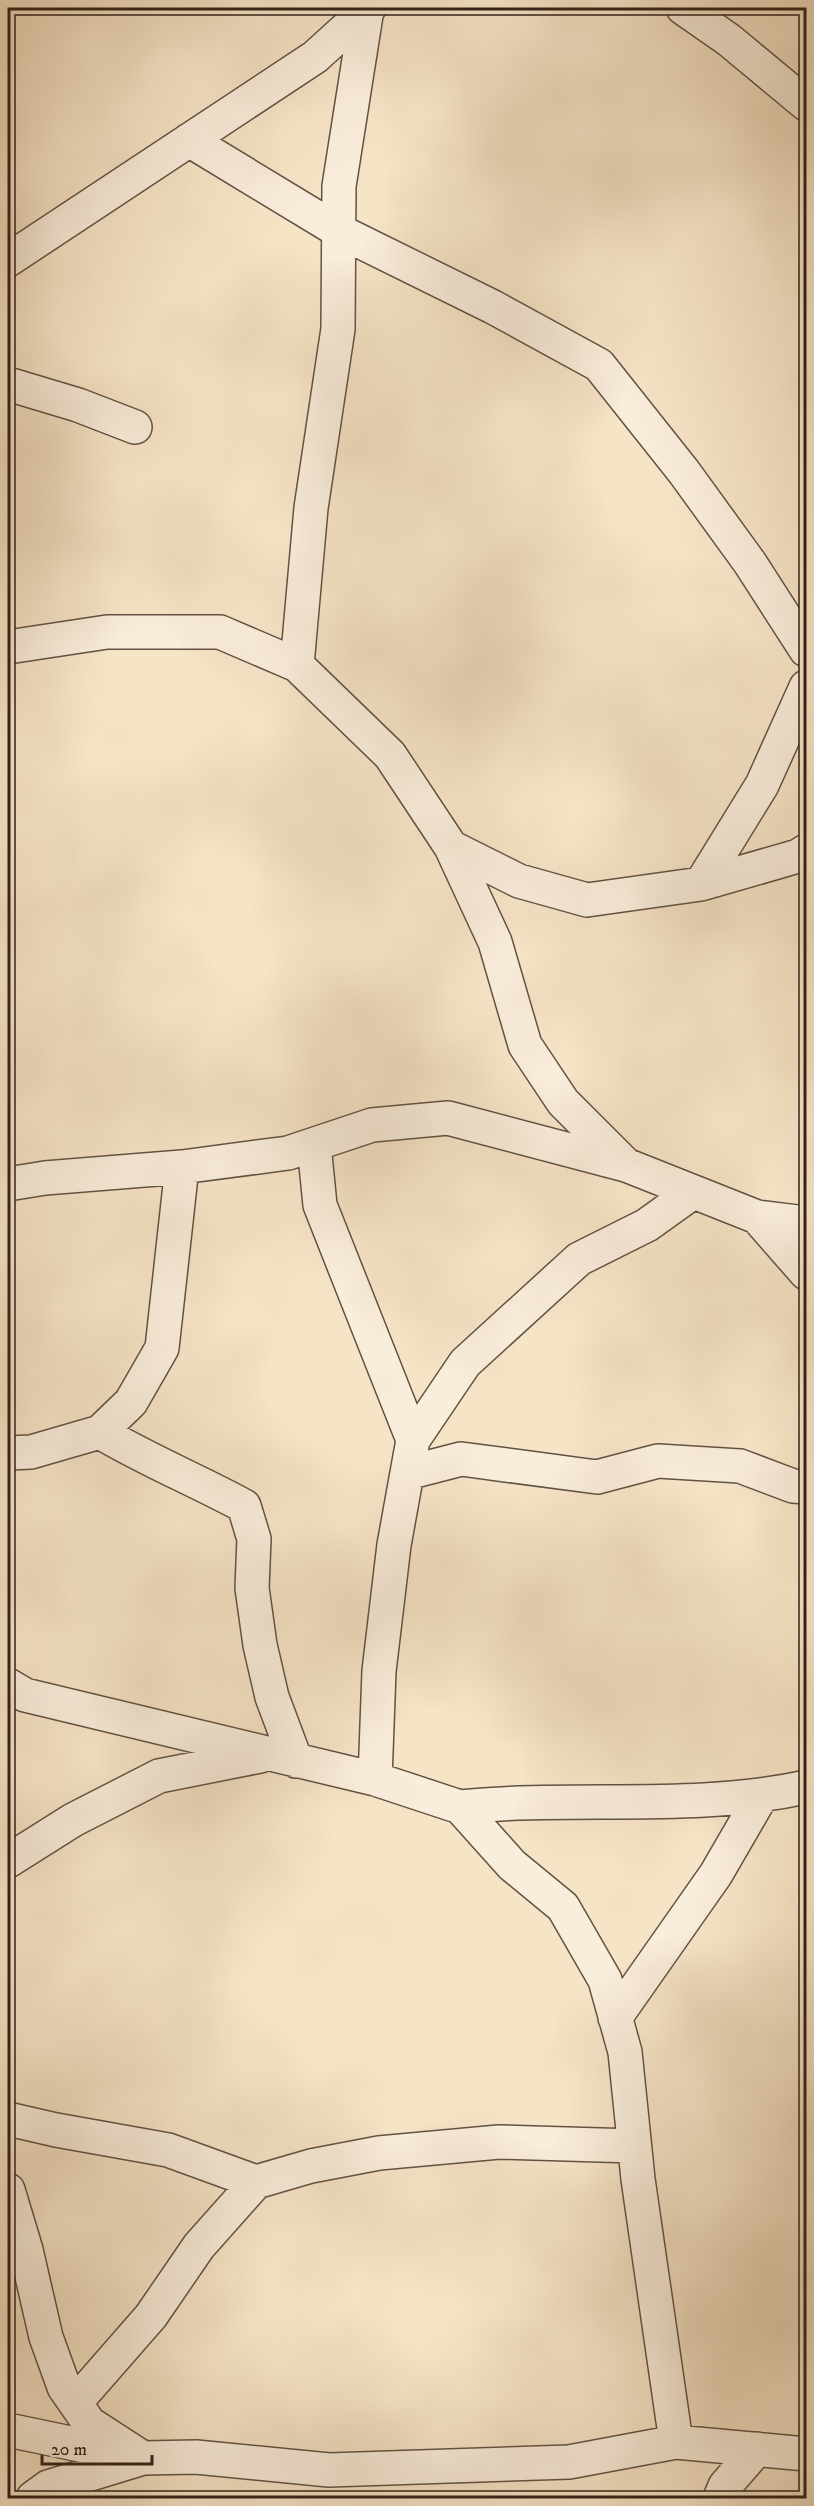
<svg xmlns="http://www.w3.org/2000/svg" width="814" height="2506" font-family="'IM FELL DW Pica',serif">
  <style>
    .lines { fill: none; stroke-linecap: round; stroke-linejoin: round }
    .street-casing { stroke: #625244; stroke-width: 36 }
    .street { stroke: #f9eddb; stroke-width: 33 }
  </style>
  <rect width="100%" height="100%" fill="#f6e4c7"/>
  <filter id="stains"><feTurbulence type="fractalNoise" baseFrequency=".00333" numOctaves="4"/><feColorMatrix values="0 0 0 0 .2 0 0 0 0 .09 0 0 0 0 .02 0 0 0 .5 -.17"/></filter>
  <radialGradient id="worn" r=".72"><stop offset=".6" stop-color="#630" stop-opacity="0"/><stop offset="1" stop-color="#630" stop-opacity=".3"/></radialGradient>
  <g class="lines">
    <g class="street-casing">
      <path id="street" d="M683 8 729 40 806 104
        M189 140 339 231 493 307 599 365 684 472 750 563 806 650
        M8 260 315 57 369 8
        M8 384 78 405 135 427
        M8 647 107 632H220L297 665 390 755 451 847 495 942 525 1045 563 1102 626 1165
        M297 665 311 508 338 329 339 186 367 9
        M451 847 519 881 587 900 701 884 798 856 806 851
        M701 884 762 785 806 687
        M314 1145 320 1205 413 1440
        M8 1184 45 1178 182 1167 288 1153 372 1125 448 1118 626 1165 757 1217 806 1223
        M757 1217 806 1273
        M100 1432C147 1460 196 1480 244 1506L254 1539 252 1588 260 1645 272 1697 296 1761
        M8 1453 31 1452 100 1432 131 1402 162 1348 182 1167
        M407 1473 461 1459 597 1477 658 1461 740 1466 793 1486 806 1487
        M8 1685 25 1695 375 1779 460 1807 512 1865 563 1907 605 1980 625 2052 638 2179 676 2442
        M375 1779 379 1671 394 1545 413 1440 465 1363 579 1259 647 1225 693 1192
        M460 1807C575 1795 692 1812 806 1787
        M8 1861 73 1820 159 1776 260 1756
        M615 2018 716 1874 760 1798
        M8 2119 56 2130 168 2150 256 2182
        M8 2190 26 2250 46 2337 64 2387 89 2423 143 2458
        M75 2403 151 2316 199 2246 256 2182 311 2166 379 2153 499 2142 634 2146
        M8 2430 123 2454
        M33 2498 48 2487 143 2458 196 2457 329 2470 569 2462 676 2442 806 2454
        M720 2498 725 2486 757 2449"/>
    </g>
    <use href="#street" class="street"/>
  </g>
  <rect width="814" height="2506" fill="none" stroke="#f6e4c7" stroke-width="30"/>
  <rect x="9" y="9" width="796" height="2488" fill="none" stroke="#312119" stroke-width="3"/>
  <rect x="15" y="15" width="784" height="2476" fill="none" stroke="#312119" stroke-width="1.5"/>
  <path d="M42 2455v9h110v-9" fill="none" stroke="#312119" stroke-width="3"/>
  <text x="51" y="2455" font-size="18" fill="#312119" stroke="#f9eddb" stroke-width="4.5" paint-order="stroke">20 m</text>
  <rect width="100%" height="100%" filter="url(#stains)"/>
  <rect width="100%" height="100%" fill="url(#worn)"/>
</svg>
